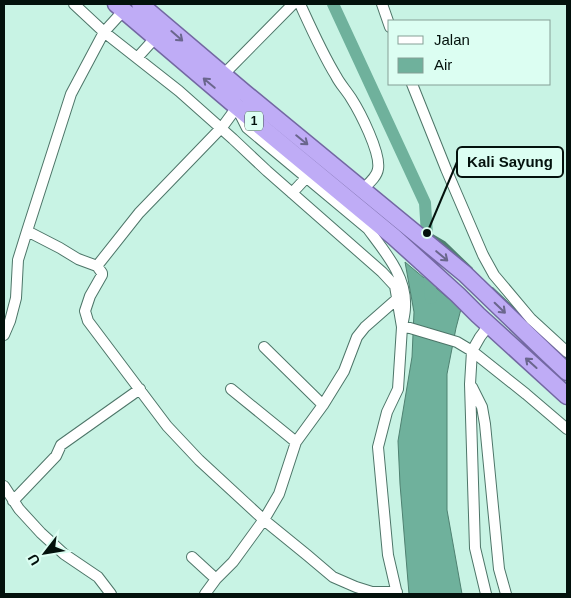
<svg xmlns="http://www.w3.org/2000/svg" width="571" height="598" font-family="Arial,sans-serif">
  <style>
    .water { fill: #6fb19c; stroke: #4f8171 }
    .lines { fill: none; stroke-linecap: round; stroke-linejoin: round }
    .stream { stroke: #4f8171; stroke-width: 4 }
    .canal { stroke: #6fb19c; stroke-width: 12 }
    .minor-casing { stroke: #4d7568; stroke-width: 12 }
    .trunk-casing { stroke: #7368a2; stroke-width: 19 }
    .minor { stroke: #fff; stroke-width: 10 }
    .trunk { stroke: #bfacf6; stroke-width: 16 }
    .oneway { stroke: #6a668d }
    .labels { text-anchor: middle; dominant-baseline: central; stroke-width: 4; stroke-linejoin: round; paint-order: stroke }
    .shield { fill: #dcfef2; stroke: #445851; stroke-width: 1 }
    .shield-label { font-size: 12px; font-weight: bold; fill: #03110c }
    .leader { fill: none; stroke: #03110c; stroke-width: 2 }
    .callout-dot { fill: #03110c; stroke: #dcfef2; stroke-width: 2 }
    .callout { fill: #dcfef2; stroke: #03110c; stroke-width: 2 }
    .callout-label { font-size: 15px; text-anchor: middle; font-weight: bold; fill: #03110c }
  </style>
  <rect width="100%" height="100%" fill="#c8f3e4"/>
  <path class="water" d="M405 262 461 309 456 328 447 374V510L462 594H409L400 484 398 441 412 357 414 312Z"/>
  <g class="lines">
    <path class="stream" d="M427 233 444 243 471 269
      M492 289 529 324
      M536 330 567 360"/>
    <path class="canal" d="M333 4 425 203 431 298"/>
    <g class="minor-casing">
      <path id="minor" d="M74 4 104 32 179 91 233 139 267 171 382 272 395 286 402 327 398 389 387 412 378 447 388 555 397 594
        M300 4C311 28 322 53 336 76 340 84 346 90 351 98 360 112 381 153 378 169 377 177 368 184 362 190
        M382 4 390 27
        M137 58 156 37
        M223 75 293 4
        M412 84 446 169 483 255 494 275 531 319 567 352
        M237 107 223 126 139 213 97 266 102 273V275L90 296 85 311 88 321 167 426 199 460 264 520 307 555 333 577 356 587 372 592H397
        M240 114 247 128 368 229C385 252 407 277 405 307 405 314 403 320 402 327L410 328 457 342 472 351 526 394 567 429
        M292 193 306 178
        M27 231 60 248 78 259 97 266
        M4 335 10 321 16 298 18 260 27 231 71 94 104 32 124 10
        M264 347 323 405
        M472 387 482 407 485 424 499 569 506 594
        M231 389 296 442
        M4 486 19 509 41 533 64 554 98 577 111 594
        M13 501 56 456 61 445 140 389
        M192 557 216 579
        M205 594 216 579 233 562 265 518 279 494 296 442 323 405 344 371 357 337 365 327 398 298
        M486 594 475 548 470 384 472 351 480 337 489 325"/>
    </g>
    <g class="trunk-casing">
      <path id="trunk" d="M116 4 237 107 394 237 458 295 478 315 567 396
        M140 4 245 93 465 274 548 354 567 372"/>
    </g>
    <use href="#minor" class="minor"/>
    <use href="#trunk" class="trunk"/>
  </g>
  <defs><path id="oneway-shaft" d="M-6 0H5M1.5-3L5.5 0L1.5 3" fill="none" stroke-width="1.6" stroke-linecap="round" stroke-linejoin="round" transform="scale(1.25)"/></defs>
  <g class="oneway">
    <use href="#oneway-shaft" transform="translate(177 36) rotate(41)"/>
    <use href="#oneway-shaft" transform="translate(209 83) rotate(-140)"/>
    <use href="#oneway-shaft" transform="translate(302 140) rotate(39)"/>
    <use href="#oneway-shaft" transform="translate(442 256) rotate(40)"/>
    <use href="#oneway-shaft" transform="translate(500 308) rotate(44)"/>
    <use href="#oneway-shaft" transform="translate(531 363) rotate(-138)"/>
  </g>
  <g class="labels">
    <rect class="shield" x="245" y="111.5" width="18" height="19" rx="4"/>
    <g class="shield-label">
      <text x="254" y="121">1</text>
    </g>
  </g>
  <path class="leader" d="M427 233L457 162"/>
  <circle class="callout-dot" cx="427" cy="233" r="5"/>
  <rect class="callout" x="457" y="147" width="106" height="30" rx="5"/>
  <g class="callout-label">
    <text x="510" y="167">Kali Sayung</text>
  </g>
  <rect width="571" height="598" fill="none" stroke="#03110c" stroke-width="10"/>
  <rect x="388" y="20" width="162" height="65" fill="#dcfef2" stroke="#859f96"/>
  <rect x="398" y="36" width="25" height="8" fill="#ffffff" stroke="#859f96"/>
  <text x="434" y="45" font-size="15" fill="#03110c">Jalan</text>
  <rect x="398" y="58" width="25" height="15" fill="#6fb19c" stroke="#859f96"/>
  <text x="434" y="70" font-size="15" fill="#03110c">Air</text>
  <g transform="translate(45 553) rotate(239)" stroke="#dcfef2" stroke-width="4" paint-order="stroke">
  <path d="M0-4L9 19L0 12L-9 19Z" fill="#03110c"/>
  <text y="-8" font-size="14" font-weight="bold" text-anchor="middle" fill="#03110c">U</text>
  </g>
</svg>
